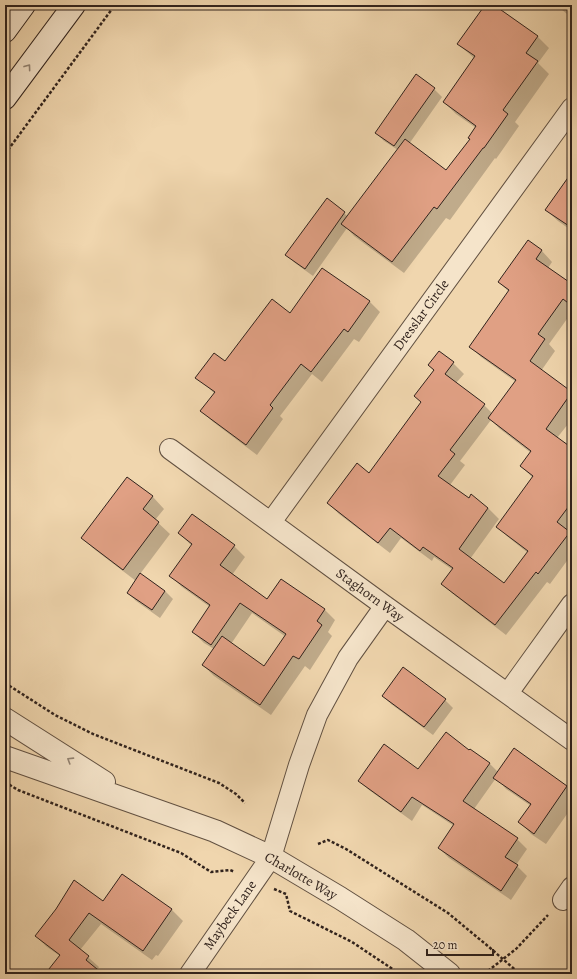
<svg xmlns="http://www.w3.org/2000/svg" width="577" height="979" font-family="Alegreya,serif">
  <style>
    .shadow { fill: #0003; fill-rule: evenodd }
    .building { fill: #e0a084; stroke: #31231d }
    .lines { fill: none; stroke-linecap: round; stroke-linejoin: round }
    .minor-casing { stroke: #615041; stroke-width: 22 }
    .tertiary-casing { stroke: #615041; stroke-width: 24 }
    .secondary-casing { stroke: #31231d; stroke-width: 24 }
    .path { stroke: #31231d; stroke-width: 2.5; stroke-dasharray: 3 2; stroke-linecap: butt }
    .minor { stroke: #f5e4ca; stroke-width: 20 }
    .tertiary { stroke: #f5e4ca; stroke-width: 22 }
    .secondary { stroke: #f5e4ca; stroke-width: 22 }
    .oneway { stroke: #938474 }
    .labels { text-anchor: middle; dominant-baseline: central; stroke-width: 3; stroke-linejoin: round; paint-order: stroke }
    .street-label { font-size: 14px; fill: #31231d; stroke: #f5e4ca }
  </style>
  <rect width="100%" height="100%" fill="#f0d6ae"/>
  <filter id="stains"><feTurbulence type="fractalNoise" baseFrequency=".005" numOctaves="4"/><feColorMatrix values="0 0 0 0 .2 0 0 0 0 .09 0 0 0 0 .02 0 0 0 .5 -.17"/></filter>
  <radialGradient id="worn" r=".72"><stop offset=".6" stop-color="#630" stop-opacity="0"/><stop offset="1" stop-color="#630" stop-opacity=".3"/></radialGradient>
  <path class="shadow" d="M486 5H493L537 36 549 48 538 63 549 74 515 122 519 126 496 159 495 158 450 220 446 218 404 273 354 236 347 228 313 276 295 263 287 255 344 213 348 217 398 150 384 141 376 133 434 89 442 97 409 144 446 171 471 139 476 128 456 114 444 102 474 58 458 44Z
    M556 5H572V18Z
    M572 180V231L558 221 546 210Z
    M528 241 542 251 552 262 548 268 572 285V312L549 344 555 351 541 371 572 394V419L557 438 572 449V527L569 532 572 535V554L550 584 547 582 506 635 453 594 442 584 453 570 434 557 432 561 401 538 390 553 339 514 328 503 369 474 422 403 434 371 429 365 453 363 464 374 456 383 484 405 493 414 516 382 481 357 470 346 509 292 499 282ZM491 420 500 429 531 453 521 466 533 478 497 526 508 537 528 553 504 585 470 559 499 519 488 508 471 496 469 499 450 485 465 465 460 461Z
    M369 301 380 312 359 342 354 339 322 382 312 374 280 416 283 419 257 455 212 421 202 411 215 394 197 377 225 362 291 314Z
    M128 478 153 497 164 509 155 520 170 534 140 574 165 591 173 599 160 618 136 601 128 593 136 581 94 549 82 538Z
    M179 533 234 546 245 557 232 575 268 600 324 609 335 620 328 632 332 636 310 670 305 666 271 715 214 676 203 665 214 649 204 643 193 632 210 607 182 587 171 576 192 546ZM252 613 286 637 265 667 231 644Z
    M572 672V683L567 679Z
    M383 696 445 700 453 708 433 735 391 704Z
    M514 750 567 787 572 792V807L546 844 531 834 520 822 531 806 506 789 496 778 474 809 517 839 527 849 516 865 527 876 511 900 449 858 439 848 454 826 422 805 412 821 369 790 359 781 419 770 470 752 489 763 498 772Z
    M122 875 172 910 183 921 158 956 156 955 152 960 101 924 80 950 99 967 97 970 102 974H46L60 956 47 947 36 936 103 902Z"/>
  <path class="building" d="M485 5H494L538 36 526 53 538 61 503 110 508 114 484 148H483L437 209 434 207 392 262 341 224 405 139 446 170 470 139 468 138 476 126 443 102 475 56 457 44Z
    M416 74 435 88 394 146 375 133Z
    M572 172V228L545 210Z
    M327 198 345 212 305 269 285 255Z
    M528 240 542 250 536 259 572 284V306L563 299 538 334 545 339 530 361 572 392 546 429 572 448V502L557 522 570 532 538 574 536 572 495 625 441 584 453 568 423 547 420 551 390 528 378 543 327 503 357 463 369 473 421 402 414 396 434 370 428 365 439 351 454 362 445 374 485 404 450 450 455 454 438 476 469 498 471 494 488 508 459 549 504 583 528 551 496 527 533 476 520 466 531 451 488 418 516 380 469 347 509 290 498 282Z
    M322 268 370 301 348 332 344 329 311 372 301 364 270 405 273 408 246 445 200 411 215 392 195 378 214 353 225 361 272 299 290 313Z
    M127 477 153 496 143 509 159 522 123 570 81 538Z
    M192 514 235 545 220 565 267 599 281 579 325 609 317 621 322 625 299 659 293 656 260 705 202 665 222 636 264 666 286 634 240 603 211 645 192 632 210 605 169 576 192 544 178 533Z
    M140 573 165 591 152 610 127 593Z
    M403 667 446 699 424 727 382 696Z
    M446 732 469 750 470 749 490 763 463 801 518 838 505 857 518 865 501 891 438 848 454 824 412 797 401 812 358 781 384 744 418 769Z
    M514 748 567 786 534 834 518 822 531 804 493 778Z
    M122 874 172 909 143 951 89 913 69 940 89 956 86 960 103 974H45L60 955 35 936 56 909 74 880 103 901Z"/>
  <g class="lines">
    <g class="minor-casing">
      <path id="minor" d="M170 449 385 606 572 740
        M271 522 572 108
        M508 693 572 604
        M563 900 572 887
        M190 974 271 857 299 765 317 715 348 658 385 606"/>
    </g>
    <g class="tertiary-casing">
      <path id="tertiary" d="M5 719 104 782
        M5 757 215 831 271 857 340 898 406 940 449 974"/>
    </g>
    <g class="secondary-casing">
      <path id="secondary" d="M5 31 24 5
        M5 98 74 5"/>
    </g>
    <path class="path" d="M5 154 115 5
      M5 683 55 715 93 734 219 783 236 794 245 803
      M5 782 18 790 181 853 211 872 230 870 235 872
      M318 844 328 840 346 849 448 913 489 947 520 974
      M274 889 286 894 290 911 352 942 400 974
      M484 974 516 949 548 915"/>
    <use href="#minor" class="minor"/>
    <use href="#tertiary" class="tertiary"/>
    <use href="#secondary" class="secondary"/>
  </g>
  <defs><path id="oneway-chevron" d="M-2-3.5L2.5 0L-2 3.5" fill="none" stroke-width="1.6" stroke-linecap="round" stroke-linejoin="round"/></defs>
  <g class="oneway">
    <use href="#oneway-chevron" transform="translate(28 67) rotate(-54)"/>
    <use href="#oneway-chevron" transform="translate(70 760) rotate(-148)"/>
  </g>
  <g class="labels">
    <g class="street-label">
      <text transform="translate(421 315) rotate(-54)">Dresslar Circle</text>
      <text transform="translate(370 595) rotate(36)">Staghorn Way</text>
      <text transform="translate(301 876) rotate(30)">Charlotte Way</text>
      <text transform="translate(230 915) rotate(-55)">Maybeck Lane</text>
    </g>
  </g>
  <rect width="577" height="979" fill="none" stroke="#f0d6ae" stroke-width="20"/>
  <rect x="6" y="6" width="565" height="967" fill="none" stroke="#31231d" stroke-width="2"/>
  <rect x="10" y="10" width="557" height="959" fill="none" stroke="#31231d"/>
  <path d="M427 949v6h66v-6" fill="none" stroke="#31231d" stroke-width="2"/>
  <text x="433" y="949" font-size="12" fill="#31231d" stroke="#f5e4ca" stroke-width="3" paint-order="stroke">20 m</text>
  <rect width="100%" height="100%" filter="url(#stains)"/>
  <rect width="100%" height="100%" fill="url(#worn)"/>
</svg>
